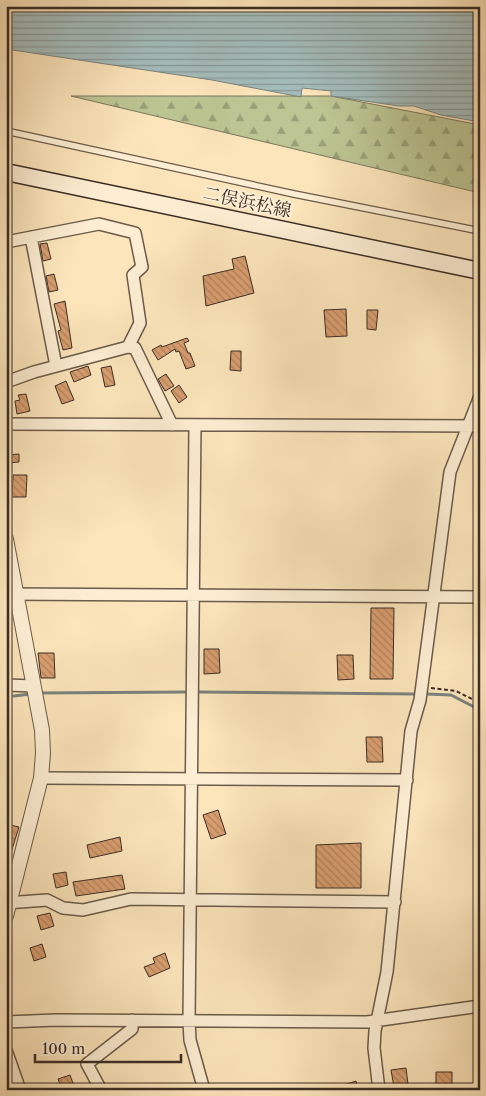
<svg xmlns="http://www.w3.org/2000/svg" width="486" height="1096" font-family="'Libre Caslon Text','Noto Serif JP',serif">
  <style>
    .forest { fill: url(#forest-firs); stroke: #7c795c }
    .water { fill: url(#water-rules); stroke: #7a837f }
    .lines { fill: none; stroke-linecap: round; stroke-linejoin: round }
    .stream { stroke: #7a837f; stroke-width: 3 }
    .building { fill: url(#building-back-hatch); stroke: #3b2d26 }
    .service-casing { stroke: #6b5b4b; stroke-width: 8 }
    .minor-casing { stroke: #6b5b4b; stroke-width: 14 }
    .tertiary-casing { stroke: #6b5b4b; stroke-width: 16 }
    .secondary-casing { stroke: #3b2d26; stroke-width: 19 }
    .path { stroke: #3b2d26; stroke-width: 2; stroke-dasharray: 4 2.5; stroke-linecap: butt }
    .service { stroke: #fdeed3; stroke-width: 5.5 }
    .minor { stroke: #fdeed3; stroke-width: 11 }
    .tertiary { stroke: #fdeed3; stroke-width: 14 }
    .secondary { stroke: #fdeed3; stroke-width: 16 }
    .labels { text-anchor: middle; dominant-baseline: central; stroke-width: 4; stroke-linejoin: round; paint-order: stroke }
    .street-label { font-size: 18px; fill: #3b2d26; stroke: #fdeed3 }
  </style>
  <defs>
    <pattern id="forest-firs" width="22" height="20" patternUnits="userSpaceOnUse" patternTransform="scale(1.25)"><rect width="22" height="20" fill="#bcc593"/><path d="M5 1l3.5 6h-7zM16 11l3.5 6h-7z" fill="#9aa078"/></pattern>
    <pattern id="water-rules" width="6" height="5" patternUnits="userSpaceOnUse" patternTransform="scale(1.25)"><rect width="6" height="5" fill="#a4bcbb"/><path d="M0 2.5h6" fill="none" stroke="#879998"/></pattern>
    <pattern id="building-back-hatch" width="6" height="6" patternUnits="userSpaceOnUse" patternTransform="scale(1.25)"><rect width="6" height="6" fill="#d99e6f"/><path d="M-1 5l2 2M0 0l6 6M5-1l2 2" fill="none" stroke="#b1815b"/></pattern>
  </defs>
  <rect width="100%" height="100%" fill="#fce5bb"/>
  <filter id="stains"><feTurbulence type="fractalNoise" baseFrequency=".004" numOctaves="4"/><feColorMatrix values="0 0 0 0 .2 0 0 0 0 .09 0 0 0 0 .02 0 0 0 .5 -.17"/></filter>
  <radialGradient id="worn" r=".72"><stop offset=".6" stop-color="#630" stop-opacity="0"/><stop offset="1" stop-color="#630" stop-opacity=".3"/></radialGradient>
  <path class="forest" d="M71 96H331L480 125V193Z"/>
  <path class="water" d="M6 6H443L480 11V122L441 115 414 106H399L331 96V91L302 88 301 97 212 80 6 49Z"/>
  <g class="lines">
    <path class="stream" d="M199 692 415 694
      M39 693 187 692
      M426 694 451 695 480 710
      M6 697 30 694"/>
  </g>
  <path class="building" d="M47 243 51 259 43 261 40 244Z
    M245 256 254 293 206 306 203 276 234 269 232 259Z
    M54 274 58 290 49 292 46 276Z
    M65 301 72 348 63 350 58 331 61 330 54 304Z
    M346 309 347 336 326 337 324 310Z
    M367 310H378L376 330 367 329Z
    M187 338 189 341 184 343 188 353H190L195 366 186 369 179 351 176 352 175 349 158 360 152 350 161 345 162 347Z
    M231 351H241V371L230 370Z
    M88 366 91 375 74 382 70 372Z
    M111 366 115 385 105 387 101 368Z
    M166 374 174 386 165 391 158 379Z
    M66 381 74 400 62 404 55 386Z
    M179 385 187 397 179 403 171 391Z
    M26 394 30 411 17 414 15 401 20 400 18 395Z
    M19 454V462L8 463 7 455Z
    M13 475H27L26 497H12Z
    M371 608H394L393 679H370Z
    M204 649H219L220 673 204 674Z
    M38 653H54L55 678H41Z
    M337 655H353L354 679 338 680Z
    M366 737H382L383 762H367Z
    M218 810 226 834 211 839 203 815Z
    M6 824 19 827 9 859H6Z
    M120 837 122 851 90 858 87 845Z
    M361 843V888H316V845Z
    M66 872 68 885 56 888 53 874Z
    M122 875 125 889 76 896 73 882Z
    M50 913 54 926 41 930 37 916Z
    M42 944 46 957 34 961 30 948Z
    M165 953 170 968 149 977 144 967 155 963 153 958Z
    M406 1068 408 1084 394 1087 391 1070Z
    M436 1072H452V1090H436Z
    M70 1075 74 1086 62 1090 58 1079Z
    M356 1081 359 1090H334V1088Z"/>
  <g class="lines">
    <g class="service-casing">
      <path id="service" d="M6 131 294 194 480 231"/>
    </g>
    <g class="minor-casing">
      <path id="minor" d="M31 237 56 366
        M6 242 99 224 135 233 142 267 133 275 140 323 128 347
        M6 382 34 372 128 347 135 348 172 425
        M6 424 480 426
        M195 425 189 1021 190 1040 204 1090
        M6 594 480 597
        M6 685 34 686
        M41 778 407 780
        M6 903 47 900 63 908 83 910 131 899 395 902
        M6 1022 56 1020 367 1022 480 1006
        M6 1050 20 1090
        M101 1090 87 1064 132 1029V1020
        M379 1090 374 1048 375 1031 387 972 411 731 420 700 450 472 480 396"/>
    </g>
    <g class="tertiary-casing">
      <path id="tertiary" d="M6 539 42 730 43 753 41 778 6 916"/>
    </g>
    <g class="secondary-casing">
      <path id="secondary" d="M6 172 480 271"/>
    </g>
    <path class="path" d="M431 688 456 691 480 703"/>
    <use href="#service" class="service"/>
    <use href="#minor" class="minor"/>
    <use href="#tertiary" class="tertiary"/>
    <use href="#secondary" class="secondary"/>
  </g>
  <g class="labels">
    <g class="street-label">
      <text transform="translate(247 202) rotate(12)">二俣浜松線</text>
    </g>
  </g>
  <rect width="486" height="1096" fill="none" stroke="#fce5bb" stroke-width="25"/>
  <rect x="8" y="8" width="471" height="1081" fill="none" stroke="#3b2d26" stroke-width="2.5"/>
  <rect x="12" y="12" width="461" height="1071" fill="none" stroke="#3b2d26"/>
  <path d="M35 1054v8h146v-8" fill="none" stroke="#3b2d26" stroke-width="2.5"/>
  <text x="42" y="1054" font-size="15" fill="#3b2d26" stroke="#fdeed3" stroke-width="4" paint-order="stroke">100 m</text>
  <rect width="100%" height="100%" filter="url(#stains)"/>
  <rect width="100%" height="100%" fill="url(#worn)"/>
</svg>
